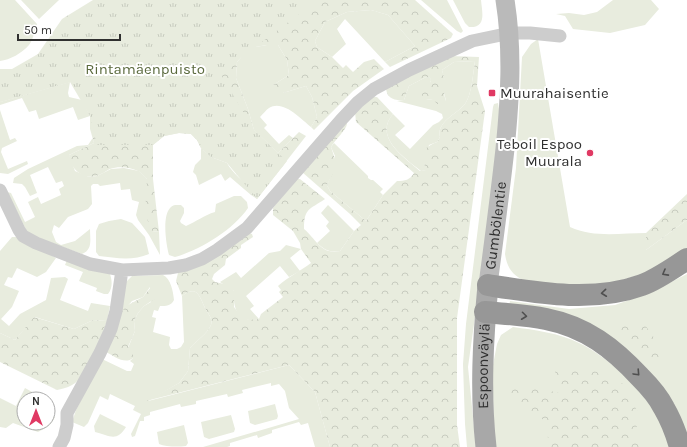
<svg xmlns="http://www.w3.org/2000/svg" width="687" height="447" font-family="Karla,sans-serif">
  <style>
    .grass { fill: #e8ecde }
    .forest { fill: url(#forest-crowns) }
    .park { fill: url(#park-tufts) }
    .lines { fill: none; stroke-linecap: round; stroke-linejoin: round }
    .street { stroke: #cdcdcd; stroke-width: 13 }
    .secondary { stroke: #bababa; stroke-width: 19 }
    .primary { stroke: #a8a8a8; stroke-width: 21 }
    .highway { stroke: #979797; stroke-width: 22 }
    .oneway { stroke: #4f4f4f }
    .poi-dot { fill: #e03963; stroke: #fff; stroke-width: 1.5 }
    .labels { text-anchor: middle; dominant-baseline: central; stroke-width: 4; stroke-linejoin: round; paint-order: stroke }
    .park-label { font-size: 15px; fill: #5b6a3e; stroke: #fff }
    .poi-label { font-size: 15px; fill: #303030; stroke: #fff; text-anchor: start }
    .street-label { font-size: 15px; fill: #303030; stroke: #fff }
  </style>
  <defs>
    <pattern id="forest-crowns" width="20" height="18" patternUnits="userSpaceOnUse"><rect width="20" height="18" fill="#e8ecde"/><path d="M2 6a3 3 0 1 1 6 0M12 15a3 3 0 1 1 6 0" fill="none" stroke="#c7cbbf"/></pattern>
    <pattern id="park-tufts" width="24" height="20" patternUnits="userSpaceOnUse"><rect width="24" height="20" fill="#e8ecde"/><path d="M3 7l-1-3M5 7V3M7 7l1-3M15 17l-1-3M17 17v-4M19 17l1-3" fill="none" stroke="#c7cbbf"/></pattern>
  </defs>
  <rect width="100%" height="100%" fill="#fff"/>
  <path class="grass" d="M0 0H15L37 24C35 30 33 40 29 45 22 53 10 60 0 61Z
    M21 0H59L39 19Z
    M421 0H447L463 31 461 33 457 31Z
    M453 0H481C482 12 487 28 469 27L465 23Z
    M613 0H651L659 9 645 25 610 33 573 29 565 16 556 14 569 13 584 15 597 12Z
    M371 10 388 15 415 46 385 62 345 19 337 29 346 44 332 57 317 47 315 41 325 22 347 12Z
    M538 39 570 227C594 238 620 233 646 233V250L687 220V251L659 269 598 287 528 282C514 277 507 269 505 254L516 168 522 57 531 44Z
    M267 45H278L287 60 289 75 273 85 283 93 306 86 312 97 317 117 311 127C301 119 283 99 269 108 266 110 263 114 260 117L267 125 264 128 279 144 289 135 293 138 278 153 254 130 248 109 236 78 237 62 249 48Z
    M475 61C473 73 472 94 465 104 457 114 436 122 440 137L437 142 429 145 424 164 427 170 421 171C405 158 373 137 393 114L405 126 395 135 410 149 433 125 439 122 443 118 442 114 436 111 397 101 404 100 409 86 426 77 430 78 431 80 426 100 433 99 446 101 443 88 445 82 442 70 454 62Z
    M70 82 68 93 69 97 82 100 90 116 78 120 73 107 39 119 36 110 29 112 22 98 0 105V102Z
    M498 103 500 115 489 217 468 367 476 447H467L465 424 463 364 466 324 493 107 494 104Z
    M0 110 10 140 15 138 17 141 2 148 1 152 8 169 27 161 28 164 8 174 0 173Z
    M92 139H93L94 143 69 155 75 171 89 177 97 176 111 169 124 168 139 171 147 179V211L152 231 159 232 160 255 149 235 138 220 136 215 139 202 132 200 130 189 121 190 120 183 100 186 98 184H93L91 186 92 204 88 209 68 217 59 228 54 225 52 232 56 242 61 245 75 241 90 229C90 239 93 250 82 254L28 234 7 192 11 193 25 222 35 217 28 202 38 197 41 204 61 195 59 189 64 186 62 181 56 183 48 167 30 175 37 193 30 196 25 187 22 184 13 183 14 178 28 169 77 146 88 145Z
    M334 143 368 176V178L371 180H373L383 189 380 192 383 195 366 221 330 191 327 185 330 178 335 156 331 147Z
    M201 148 211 157 227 163C232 173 245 182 253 191L251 195 230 177 225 181 221 174 199 185 196 175 193 172 195 165 201 159Z
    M234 196H241L247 202 248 208C233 230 200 250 175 257L169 255C166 244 162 217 170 208 173 204 177 205 181 205L184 208V213L180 221 181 223 186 226C196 222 204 215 215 212L216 204Z
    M328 205 354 231 340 251C330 253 325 250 317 243L330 231 326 226 329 222 321 213Z
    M121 219 132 223 145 237 149 254C133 261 116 258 99 256L96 252V231L99 224 109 221Z
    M12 237H19L56 258 46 272 37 277 17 268 12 278 8 277 4 285 19 291 12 307 1 319 9 326 20 314 46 300 51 278 65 277 68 279 60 300 88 311 91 303 110 306 107 321 93 320 74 329 35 317 15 340 0 333V251Z
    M286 245 301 249 290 258 300 271 289 277 280 266 246 296 254 306 250 309 259 319C257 319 252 321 249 320 235 318 233 303 234 291L220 282 236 272 241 278 269 253 280 251Z
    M67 260 110 274C112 280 113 288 108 294H104L96 291 97 288 79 281 83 272 65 265Z
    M687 274V442L618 347 509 306 510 301 569 309 615 305 649 293Z
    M163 275C171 279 173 291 174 300 171 306 166 306 160 306L158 311 154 310 152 317 156 318 153 332 170 337 169 345 171 349H177L181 347 184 342 182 296C197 285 199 295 205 308 208 314 213 318 211 325 207 334 196 341 190 348L188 371 179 383 148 401 289 365 315 392 330 447H315L308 423 301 425 299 422 272 430V433L258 438 257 435 230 443V446L227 447H203L299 419 289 408 285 391 279 384 271 386V383L242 390 243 393 228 397 227 394 196 401V404L181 407 180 404 150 412V415L144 417V421H140L135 436 132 437 131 434 141 414 133 410 135 406 110 394 108 400 100 396 88 423 84 427 72 422 76 410 102 359 127 371H131L134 364 130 361 133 358 128 348 135 331 134 321 138 313 144 306 151 302 150 287 143 297 132 301 119 316 126 282 132 276Z
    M513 327C535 330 559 333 579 343 609 357 642 390 659 418 664 426 666 438 669 447H495L492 370 497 344 501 335Z
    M25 388 34 393 32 399H24L23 416H24V423H48V416L55 417C51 426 46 428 38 432L13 423 6 428 0 427V398L16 406Z
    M275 404 278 416 277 419 255 425 250 423 248 411Z
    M100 414 126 427C117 442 110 436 95 432L94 426Z
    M231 415 235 429 234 432 209 439 204 437 201 422Z
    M184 425 188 443 186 446C178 447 166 447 159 444L157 432Z"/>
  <path class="forest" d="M97 0H415L453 34 451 38 390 67 385 62 415 46 388 15 371 10 347 12 325 22 315 41 317 47 332 57 343 68 346 65 353 72 364 62 374 59 384 69 353 91 314 130 311 127 317 117 312 97 306 86 283 93H274L273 85 289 75 287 60 278 45H267L249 48 237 62 236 78 248 109 254 130 278 153 299 132 306 136 257 199 251 195 253 191 266 171 211 157 201 148 197 140 191 134 179 133 164 136 153 145V179L159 232 152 231C143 216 146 196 147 179 144 177 141 172 138 171 130 167 118 166 110 169 106 171 101 175 96 176 82 180 70 168 69 155L94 143 90 129V116L78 80 0 102 30 64Z
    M450 56 479 57 477 86 485 111 457 318V425L460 447H330L315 392 289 365 146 401 179 383 188 371 190 348C196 341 207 334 211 325 213 318 208 314 205 308 199 295 197 285 182 296L176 281 178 273 249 233 252 234 253 237 241 245V248L226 259 225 265 214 274 212 279 215 282 229 285 234 291V307L241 316 249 320 259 319 261 314 283 297 279 292 281 290 278 286C288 277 300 271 311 263L301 249 300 243 293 231 273 215V208L295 179H300L325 199C309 210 304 208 304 229 317 240 321 255 340 251L354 231 361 225 350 214 302 172 346 122 347 124C346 130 335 140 331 147L337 165 327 185 330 191 366 221 383 195 397 181C405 181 410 180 414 173L356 122 355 112 373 97H377L393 114C373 137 405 158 420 171L426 170C421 155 420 149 437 142L440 137C436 122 457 114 465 104 472 94 473 73 475 61L454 62 442 70C443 74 444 77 445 80 446 89 442 90 446 101L443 104H437L433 99 426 100 422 98C421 90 428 87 431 81L430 78 426 77 409 86 404 100C394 101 386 98 386 87Z
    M687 194V220L646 250V233Z
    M151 287H155L159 292V296L144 306 138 313 134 321 135 331 128 347 133 351V358C125 365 114 356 106 352L119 316 126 306 143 297Z
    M34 317 74 329 93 320 107 321C101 338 88 377 72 385 67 388 61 389 57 390L0 362V333L15 340Z
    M626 322 643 323C653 335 662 347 660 363L648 361 626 337 613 333Z
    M581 366 621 381 640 416 634 435 648 447H547L549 424 529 409 508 398 507 390 514 383 559 393 555 371Z"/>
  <path class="park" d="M93 0H318L220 73 254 130 278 153 287 161 257 199 227 163 211 157 201 148 197 140 191 134 179 133 164 136 153 145H97L90 116 70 82 0 102V69H12L38 54 62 19Z"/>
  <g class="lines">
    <path class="street" d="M0 190 19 230 23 236 36 243 90 264 122 270 169 268 186 265 202 259 217 250 247 228 341 120 358 102 374 89 409 70 472 41 510 33H530L560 36
      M59 447 64 438 67 425V413L100 353 111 329 116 311 122 270"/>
    <path class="secondary" id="s1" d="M488 285C494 239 500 194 505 149 510 99 513 50 505 0"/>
    <path class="primary" id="s2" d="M486 447C480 393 483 339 488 285"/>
    <path class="highway" d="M488 285C538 293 593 303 642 285 658 279 673 268 687 259
      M485 312C505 314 526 315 546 319 586 327 613 348 640 377 649 386 658 396 664 408 671 420 676 433 680 447"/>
  </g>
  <defs><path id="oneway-chevron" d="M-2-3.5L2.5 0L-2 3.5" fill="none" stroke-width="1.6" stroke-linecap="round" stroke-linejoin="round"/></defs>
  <g class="oneway">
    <use href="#oneway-chevron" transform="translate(665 273) rotate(151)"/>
    <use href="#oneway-chevron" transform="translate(604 293) rotate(174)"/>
    <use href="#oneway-chevron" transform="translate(524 316) rotate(7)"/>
    <use href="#oneway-chevron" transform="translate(637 373) rotate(47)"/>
  </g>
  <g class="poi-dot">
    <rect x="488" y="89" width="8" height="8" rx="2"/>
    <circle cx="590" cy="153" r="4"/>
  </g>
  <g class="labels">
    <g class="park-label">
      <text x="145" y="69">Rintamäenpuisto</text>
    </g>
    <g class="poi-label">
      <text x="500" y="93">Muurahaisentie</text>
      <text x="582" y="144" text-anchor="end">Teboil Espoo<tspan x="582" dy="17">Muurala</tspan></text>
    </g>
    <g class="street-label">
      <text stroke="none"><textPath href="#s1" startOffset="60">Gumbölentie</textPath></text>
      <text stroke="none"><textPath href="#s2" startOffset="81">Espoonväylä</textPath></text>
    </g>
  </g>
  <g transform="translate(36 411)"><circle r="19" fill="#ffffff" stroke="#acacac"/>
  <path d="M0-3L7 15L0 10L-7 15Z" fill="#e03963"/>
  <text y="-6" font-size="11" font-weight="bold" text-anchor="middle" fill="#303030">N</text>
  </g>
  <path d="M18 34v6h102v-6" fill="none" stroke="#303030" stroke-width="2"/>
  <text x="24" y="34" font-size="12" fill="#303030" stroke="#ffffff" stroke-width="3" paint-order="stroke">50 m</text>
</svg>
